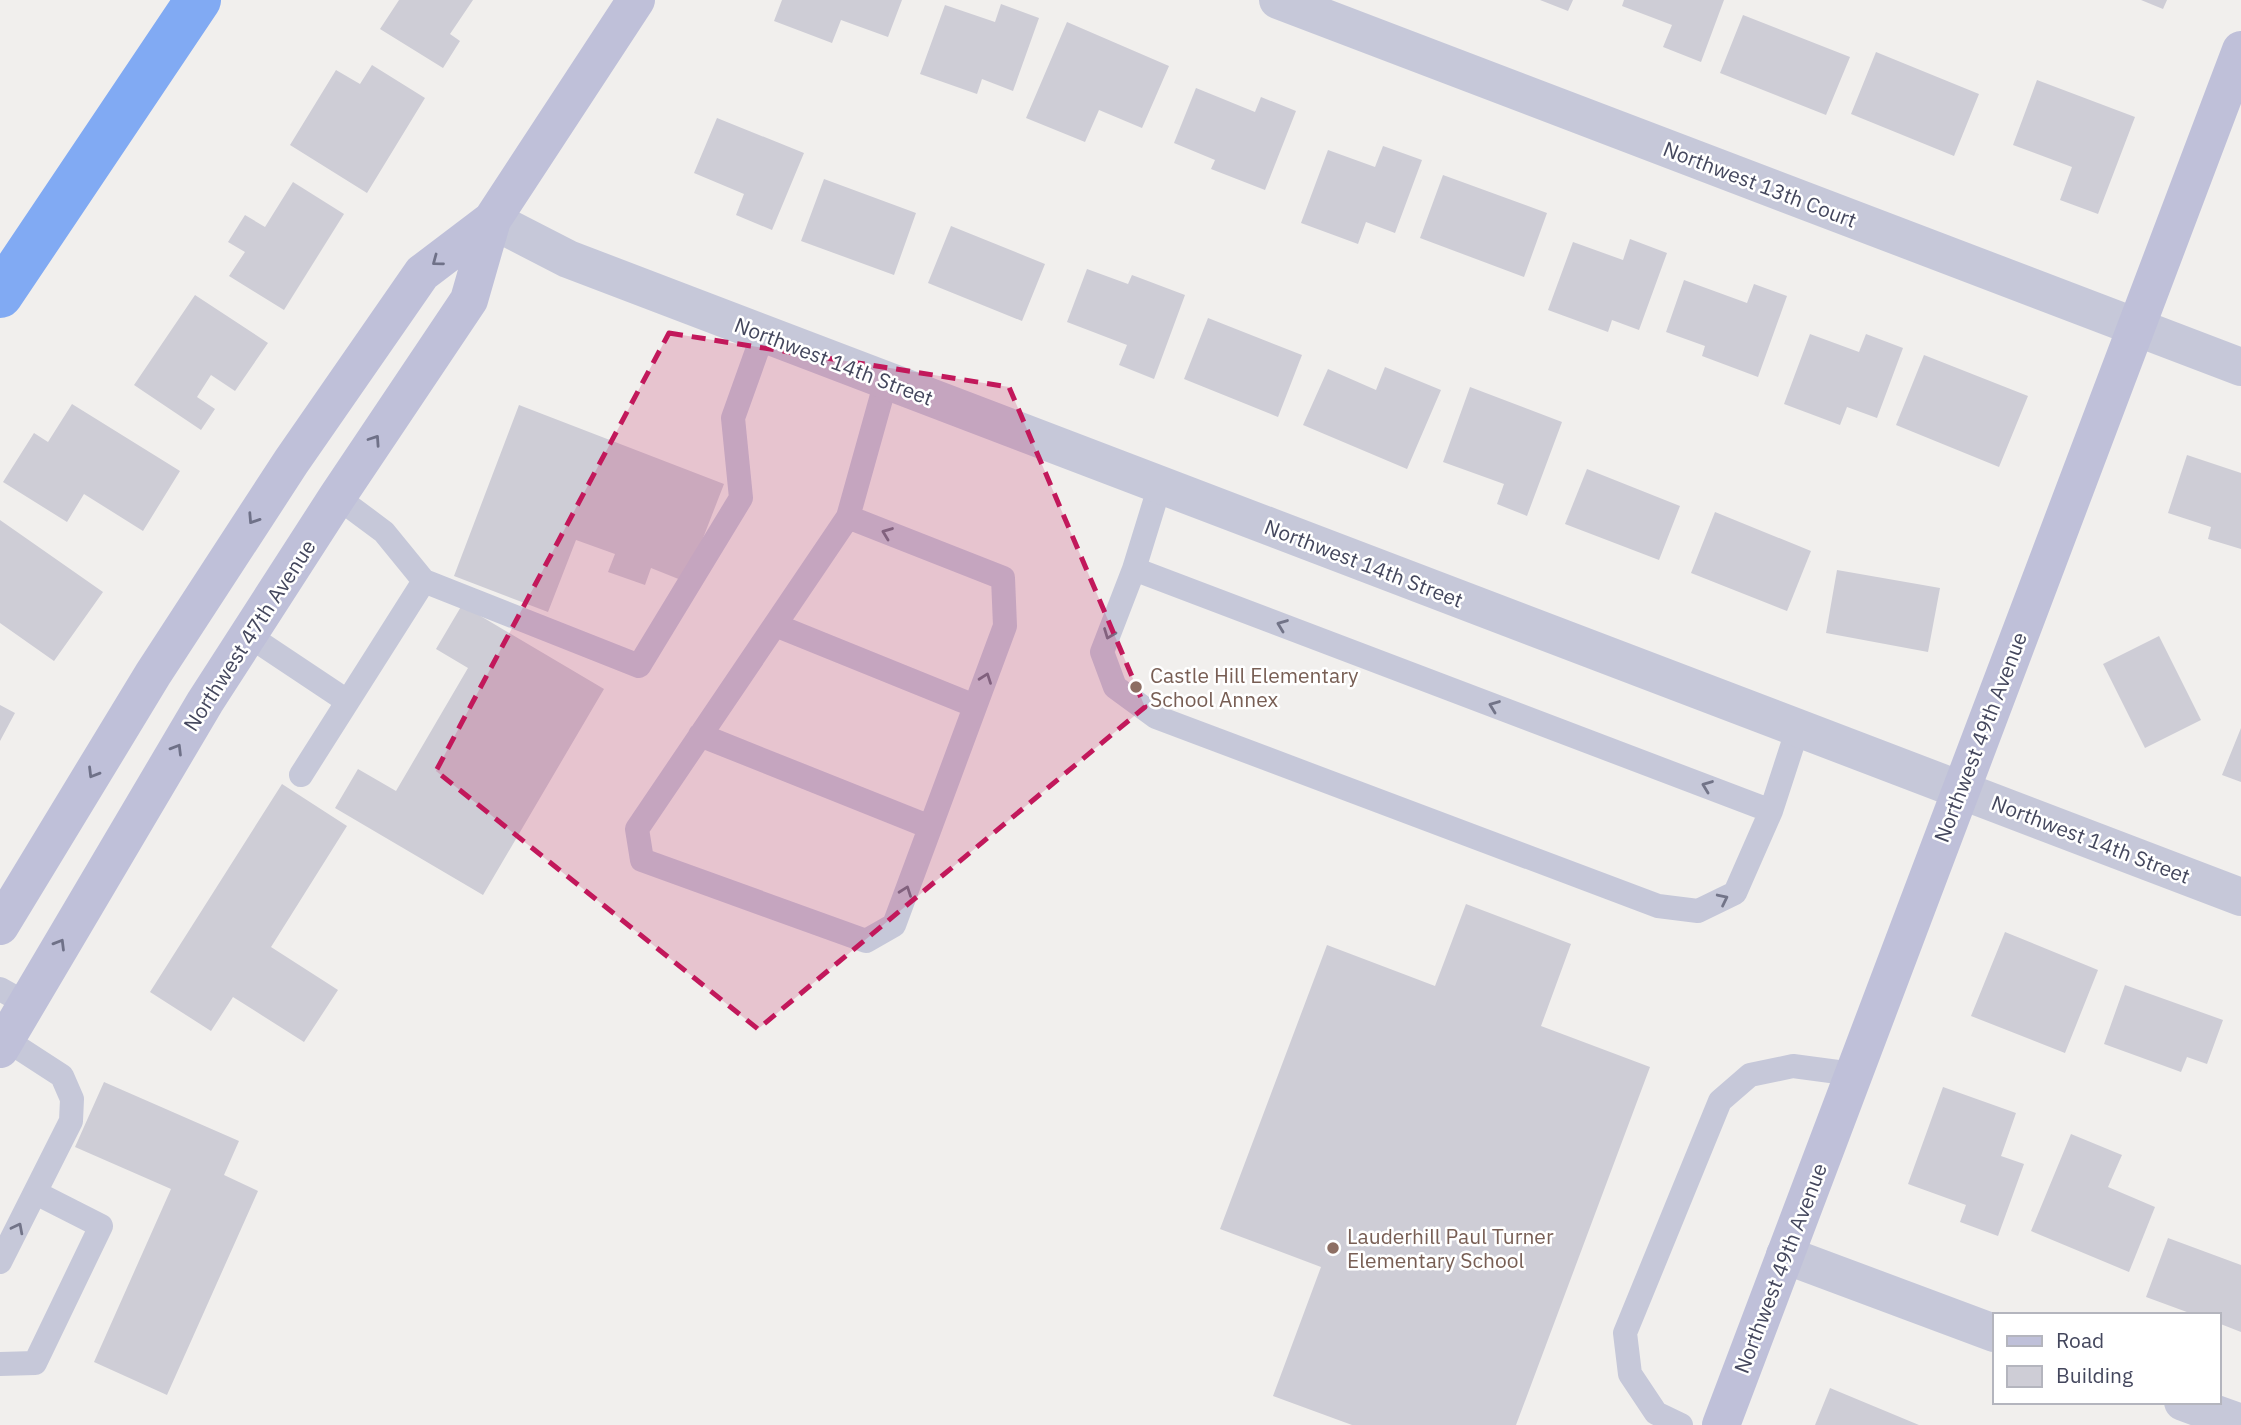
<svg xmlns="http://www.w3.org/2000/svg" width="2241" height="1425" font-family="'IBM Plex Sans',sans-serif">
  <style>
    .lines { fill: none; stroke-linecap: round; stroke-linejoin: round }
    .canal { stroke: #81aaf3; stroke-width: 46 }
    .building { fill: #cecdd6 }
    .lane { stroke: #c6c8d9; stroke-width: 24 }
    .street { stroke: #c6c8d9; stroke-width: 38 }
    .secondary { stroke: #bfc0d9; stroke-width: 38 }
    .oneway { stroke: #6f7188 }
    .oneway2 { stroke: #727488 }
    .marked { fill: #c2185b; fill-opacity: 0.2; stroke: #c2185b; stroke-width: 5; stroke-dasharray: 14 9; stroke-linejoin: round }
    .education-dot { fill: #8d6e63; stroke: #fff; stroke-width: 2.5 }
    .labels { text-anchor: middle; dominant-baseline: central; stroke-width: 5; stroke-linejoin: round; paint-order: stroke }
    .street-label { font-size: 21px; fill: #44475d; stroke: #fff }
    .education-label { font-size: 21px; fill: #785e54; stroke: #fff; text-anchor: start }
  </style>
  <rect width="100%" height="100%" fill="#f1efed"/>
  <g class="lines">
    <path class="canal" d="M0 295 198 0"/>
  </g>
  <path class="building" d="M399 0H473L450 34 460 41 443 68 380 29Z
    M782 0H902L888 37 841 20 832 43 774 21Z
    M1540 0H1573L1568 11Z
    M1624 0H1724L1701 62 1663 47 1672 25 1622 6Z
    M2141 0H2167L2163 9Z
    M1001 4 1039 18 1013 91 982 79 977 94 920 74 945 5 995 22Z
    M1743 15 1850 57 1826 115 1720 73Z
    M1067 22 1169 66 1142 128 1099 110 1085 142 1026 118Z
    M1876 52 1979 94 1954 156 1851 114Z
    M372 65 425 98 367 193 290 145 336 70 360 84Z
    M2037 80 2135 117 2098 214 2060 200 2072 167 2013 145Z
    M1196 88 1255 112 1261 97 1296 111 1265 190 1211 169 1215 160 1174 143Z
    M717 118 804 153 772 230 736 215 744 194 694 173Z
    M1383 146 1422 160 1395 233 1366 222 1358 244 1301 223 1328 150 1375 167Z
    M1443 175 1547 213 1524 277 1420 238Z
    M824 179 916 213 894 275 801 241Z
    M293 182 344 214 284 310 229 276 245 252 228 242 245 215 265 227Z
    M951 226 1045 264 1022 321 928 283Z
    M1630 239 1667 253 1639 330 1612 320 1608 332 1548 310 1573 242 1623 260Z
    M1087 269 1128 284 1132 275 1185 295 1154 379 1119 365 1127 345 1067 322Z
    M1684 280 1747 303 1754 284 1787 296 1758 377 1702 356 1705 346 1666 332Z
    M195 295 268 343 235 391 211 375 197 397 215 409 201 430 134 385Z
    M1208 318 1302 355 1278 417 1184 379Z
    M1810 334 1859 352 1866 334 1903 348 1877 418 1847 407 1840 425 1784 404Z
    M1924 355 2028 396 1999 467 1896 425Z
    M1385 367 1441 390 1407 469 1303 425 1328 369 1376 390Z
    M1470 387 1562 422 1527 516 1497 504 1504 484 1443 462Z
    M72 404 180 471 143 531 84 494 67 522 3 482 34 433 48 442Z
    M519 405 724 484 686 582 651 568 645 585 608 572 615 554 576 540 548 612 454 576Z
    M2187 455 2241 473V549L2208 539 2211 527 2168 513Z
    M1587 469 1680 506 1659 560 1565 524Z
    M1715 512 1811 551 1787 611 1691 573Z
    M0 520 103 592 54 661 0 623Z
    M1837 570 1940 588 1928 652 1826 633Z
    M462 605 604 689 483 895 335 808 358 769 396 791 468 668 436 649Z
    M2159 636 2201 720 2145 748 2103 664Z
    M0 705 15 713 0 741Z
    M2241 728V782L2222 775Z
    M282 784 347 826 271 947 338 990 304 1042 233 997 211 1031 150 992Z
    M1466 904 1571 944 1541 1026 1650 1067 1516 1425H1352L1273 1396 1321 1267 1220 1229 1327 945 1435 986Z
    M2005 932 2098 970 2065 1053 1971 1016Z
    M2125 985 2223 1020 2207 1064 2187 1057 2181 1072 2104 1044Z
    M104 1082 239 1141 224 1175 258 1191 167 1395 94 1362 171 1189 75 1147Z
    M1943 1087 2016 1113 2001 1156 2024 1164 1998 1236 1960 1222 1966 1205 1908 1184Z
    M2071 1134 2122 1155 2108 1187 2155 1207 2129 1272 2031 1231Z
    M2168 1238 2241 1265V1332L2218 1323V1315H2195L2146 1297Z
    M1830 1388 1919 1425H1815Z"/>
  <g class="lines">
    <path class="lane" d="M337 497 384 532 424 581
      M848 517 1003 578 1005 626 894 925 866 941 642 860 637 829 848 517 886 381
      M1134 569 1160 485
      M775 625 975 706
      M248 635 347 701
      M700 735 930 827
      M301 775 424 581 639 666 741 498 733 418 763 334
      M1771 811 1134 569 1102 652 1115 687 1156 717 1658 906 1698 911 1735 893 1771 811 1798 728
      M0 989 25 1003
      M0 1262 71 1121 72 1099 62 1076 5 1039
      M0 1364 35 1363 101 1226 36 1193
      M1681 1425 1656 1413 1630 1374 1625 1333 1720 1101 1750 1075 1793 1066 1853 1074"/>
    <path class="street" d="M1278 0 2241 367
      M492 220 568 259 2241 897
      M1785 1255 1994 1333
      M2183 1402 2241 1423"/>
    <path class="secondary" d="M0 926 153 674 291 462 422 273 492 220
      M0 1049 205 702 337 497 469 300 492 220 636 0
      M1721 1425 2241 50"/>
  </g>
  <defs><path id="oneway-chevron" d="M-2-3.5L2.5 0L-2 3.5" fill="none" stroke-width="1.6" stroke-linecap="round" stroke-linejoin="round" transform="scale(1.75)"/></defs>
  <g class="oneway">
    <use href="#oneway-chevron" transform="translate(437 261) rotate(143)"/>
    <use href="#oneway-chevron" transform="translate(375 440) rotate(-56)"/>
    <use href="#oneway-chevron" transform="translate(253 519) rotate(123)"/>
    <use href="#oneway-chevron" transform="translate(177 749) rotate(-59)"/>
    <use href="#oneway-chevron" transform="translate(93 773) rotate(121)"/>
    <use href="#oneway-chevron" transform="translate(60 944) rotate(-59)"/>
  </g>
  <g class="oneway2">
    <use href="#oneway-chevron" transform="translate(887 533) rotate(-159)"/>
    <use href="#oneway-chevron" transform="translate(1282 625) rotate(-159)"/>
    <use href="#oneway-chevron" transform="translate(1109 634) rotate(111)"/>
    <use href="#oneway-chevron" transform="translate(986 678) rotate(-70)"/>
    <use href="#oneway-chevron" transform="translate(1494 706) rotate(-159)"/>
    <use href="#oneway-chevron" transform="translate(1707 786) rotate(-159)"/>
    <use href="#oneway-chevron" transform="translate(906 891) rotate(-70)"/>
    <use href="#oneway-chevron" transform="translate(1723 899) rotate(-26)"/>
    <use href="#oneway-chevron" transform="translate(18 1228) rotate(-63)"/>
  </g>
  <path class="marked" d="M669 333 1009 387 1145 707 758 1029 436 771Z"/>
  <g class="education-dot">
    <circle cx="1136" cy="687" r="7"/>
    <circle cx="1333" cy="1248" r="7"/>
  </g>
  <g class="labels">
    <g class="street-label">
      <text transform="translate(1760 184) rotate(21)">Northwest 13th Court</text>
      <text transform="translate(834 361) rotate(21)">Northwest 14th Street</text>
      <text transform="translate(1364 563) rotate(21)">Northwest 14th Street</text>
      <text transform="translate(249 635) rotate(-57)">Northwest 47th Avenue</text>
      <text transform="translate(1980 737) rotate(-69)">Northwest 49th Avenue</text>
      <text transform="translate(2091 839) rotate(21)">Northwest 14th Street</text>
      <text transform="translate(1780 1268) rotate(-69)">Northwest 49th Avenue</text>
    </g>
    <g class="education-label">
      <text x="1150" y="675">Castle Hill Elementary<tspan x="1150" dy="24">School Annex</tspan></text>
      <text x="1347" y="1236">Lauderhill Paul Turner<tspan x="1347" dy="24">Elementary School</tspan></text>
    </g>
  </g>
  <rect x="1993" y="1313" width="228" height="91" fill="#ffffff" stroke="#b4b5be" stroke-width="2"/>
  <rect x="2007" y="1336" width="35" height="10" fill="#bfc0d9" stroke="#b4b5be" stroke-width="2"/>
  <text x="2056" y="1348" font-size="21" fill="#44475d">Road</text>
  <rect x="2007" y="1366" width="35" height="21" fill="#cecdd6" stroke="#b4b5be" stroke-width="2"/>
  <text x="2056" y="1383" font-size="21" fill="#44475d">Building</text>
</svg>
